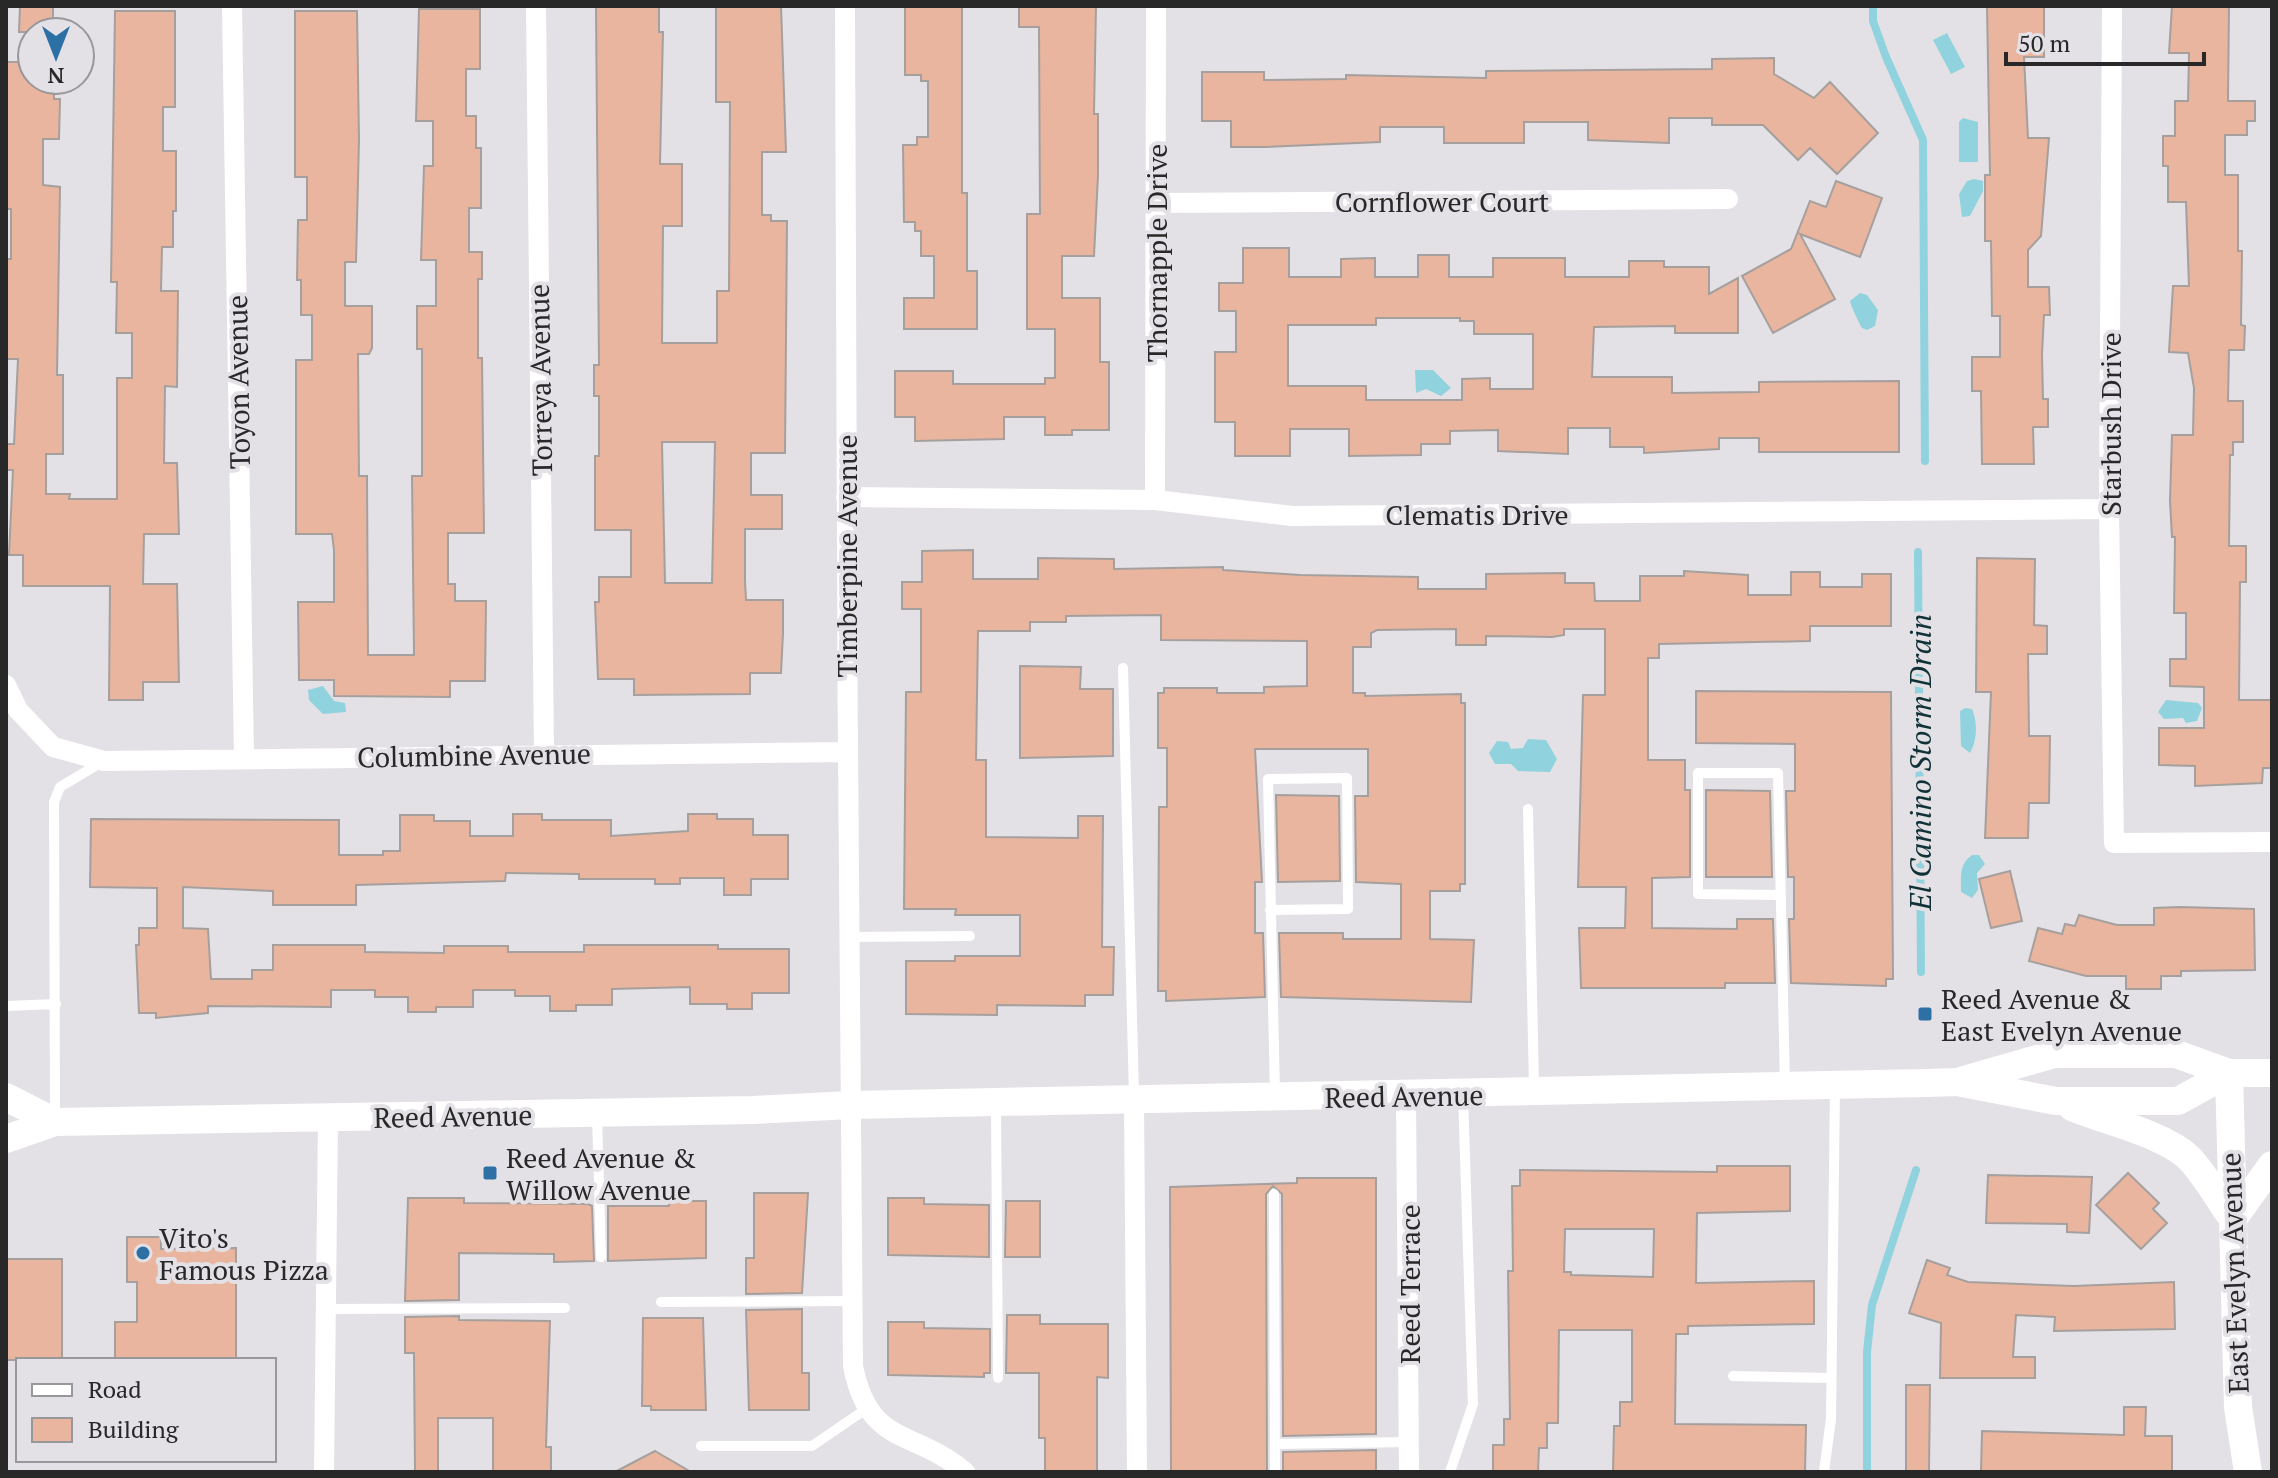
<svg xmlns="http://www.w3.org/2000/svg" width="2278" height="1478" font-family="'PT Serif',serif">
  <style>
    .water { fill: #90d3de }
    .lines { fill: none; stroke-linecap: round; stroke-linejoin: round }
    .stream { stroke: #90d3de; stroke-width: 8 }
    .building { fill: #eab59e; stroke: #a5a09e; stroke-width: 2; fill-rule: evenodd }
    .lane { stroke: #fff; stroke-width: 10 }
    .street { stroke: #fff; stroke-width: 20 }
    .secondary { stroke: #fff; stroke-width: 28 }
    .poi-dot { fill: #2c70a5; stroke: #e3e1e5; stroke-width: 3 }
    .labels { text-anchor: middle; dominant-baseline: central; stroke-width: 8; stroke-linejoin: round; paint-order: stroke }
    .street-label { font-size: 28px; fill: #282829; stroke: #e3e1e5 }
    .poi-label { font-size: 28px; fill: #282829; stroke: #e3e1e5; text-anchor: start }
    .water-label { font-size: 30px; font-style: italic; fill: #103237; stroke: #e3e1e5 }
  </style>
  <rect width="100%" height="100%" fill="#e3e1e5"/>
  <path class="water" d="M1947 33 1965 67 1951 74 1933 40Z
    M1963 118 1978 122V162H1959V122Z
    M1974 179 1983 181V191L1970 216 1962 217 1959 194 1967 181Z
    M1860 293 1867 295 1878 310 1875 326 1867 330 1862 328C1859 323 1851 306 1850 301Z
    M1415 370H1433L1451 388 1441 396 1426 389 1416 393Z
    M323 686 334 701 345 703 346 712 323 714 309 700 308 690Z
    M2166 700 2198 703 2202 708 2197 721 2186 723 2183 718 2164 719 2158 712Z
    M1965 708 1972 709C1978 723 1977 741 1970 753L1961 746 1960 711Z
    M1528 739 1546 740 1557 759 1550 772 1518 771 1511 764H1495L1489 753 1497 741 1508 742 1511 749 1523 748Z
    M1972 855H1979L1985 864 1977 873 1978 890 1972 898 1961 892C1961 877 1959 864 1972 855Z"/>
  <g class="lines">
    <path class="stream" d="M1873 6V21L1886 57 1923 140 1925 461
      M1918 552 1921 972
      M1867 1472V1352L1872 1305 1916 1170"/>
  </g>
  <path class="building" d="M20 6H53V32H19Z
    M596 6H659V32H663L660 164H682V226H663L662 343H717V291H729L730 102H716V6H781L786 152H762V215H771V221H787L785 453H751V495H782V529H745V581L746 600H783V633L781 673H750V694L634 695V679H598L595 602H599V577H631V530H595V456H599V396H594V365H599ZM662 442H715L712 583H665Z
    M905 6H962V193H967V271H977V329H904V298H934V256H921V231H915V222H904L903 145H917V137H928V81H921V75H905Z
    M1019 6H1096L1094 114H1098V175L1094 256H1062V298H1100V362H1109V430H1072V435H1045V417H1004V439L915 441V417H895V371H953V384H1045V378H1055V329H1027V214H1040L1039 27H1019Z
    M1987 6H2044V57H2024L2028 138H2049L2041 236 2028 250V287H2049L2050 315H2044L2042 354 2043 399H2048V427H2033L2034 464H1982L1981 391H1972V357H2000V316H1992L1991 241H1985V175H1990Z
    M2172 6H2229L2228 101H2255V121H2247V135H2225V175H2238V251H2242L2241 325 2245 326 2244 350H2229L2228 401H2243V442H2233V455H2230L2229 546H2246V582H2240L2239 700H2272V768H2263L2262 783 2195 786V766L2159 765V728H2204V687L2170 686V659H2186V613H2174L2175 537H2172L2170 501 2172 435H2193L2194 388 2188 353 2169 352 2173 286H2189L2186 202H2168V166H2163V136H2175V101H2188L2189 53H2169Z
    M419 9H480V69H466V116H476V148H481V208H469V252H482V279H478V358H482L484 533H448V584H455V601H486L485 681H450V697L334 696V680H299L298 602H334V550L332 534H296V360H312V315H301V280H297L298 220H307V177H295V11H357L359 140 356 262H345V306H372V348L369 354H358L359 476H367L368 655H414L412 476H422V349H417V306H436V260H421L424 166H433V121H416Z
    M115 11H175V107H163V151H176V211H173V247H162L161 291H178L177 387 165 386 164 463H177L179 534H144L143 584H177L179 682H143V700H109L110 586H23V555H9L13 470H6V444H14L18 359H6V259H11V209H6V62H32V80H54V99H60L59 139H43V185L60 187 57 375H63V454H46V494H70L69 499H117V378H132V333H116L117 282H111Z
    M1774 58V74L1814 98 1830 82 1878 133 1837 174 1810 148 1798 160 1763 125H1712V118H1669V143L1588 140V122H1524V143H1444V127H1380V142L1264 147H1231V121H1202V72H1264V80L1346 79V75L1486 78V71L1712 69V59Z
    M1836 181 1882 198 1860 257 1800 234 1835 299 1773 333 1742 276 1791 249 1810 201 1826 207Z
    M1243 248H1289V277H1341V259L1375 258V277H1418V255H1449V277H1493V258H1565V277H1629V261H1664V267H1709V294L1738 278V333H1675V326L1594 327 1592 377H1672V393L1759 392V382L1899 381V452H1759V438H1719V449L1644 453V447H1610V428H1568V454L1498 451V430L1450 431V444H1421V455L1349 456V429H1290V456H1235V422H1215V352H1236V311H1219V283H1243ZM1376 318H1460V321H1474V334H1533V389H1490V378L1462 379V400H1366V386H1288V325H1376Z
    M973 550V579H1038V558L1114 559V569L1223 567V570L1300 575 1418 577V589H1486V574L1565 573V583H1594L1595 601H1640V576H1684V571L1748 575V595H1791V572H1820V587H1862V574H1891V626H1810V641L1659 644V658H1648V760H1685V790H1690V877L1652 878V928L1737 929V919H1773L1775 983H1725V988H1581L1579 928H1625L1626 887H1578L1583 695H1605V629H1564V635L1552 637 1486 636V645H1456V629L1377 630 1371 633V647H1353V693H1365V696L1461 694V703H1465V884H1460V891H1430V939L1474 940 1471 1002 1281 997 1279 933H1343V939H1401V884L1356 882 1355 796H1368V749H1255L1262 882H1255V933H1263L1265 997 1166 1001V991H1158L1159 807H1167V748H1158V693H1164V688H1217V693H1264V687L1307 686V641L1161 640V615L1066 616V622H1030V631H978L976 760H986V837L1078 838V816H1103L1102 947H1114L1113 995H1085V1006L997 1005V1015L906 1014V961H955V956H1020V915H955L956 909H904L906 692H921V609H902V582H922V551Z
    M1977 558 2035 559 2034 625 2047 626V654H2028L2029 736H2050L2049 803H2029L2028 838H1985L1991 692H1976Z
    M1020 666 1081 667 1080 689H1113V756L1020 758Z
    M1696 691 1891 692 1893 979H1886V986L1791 983 1789 919H1794V877H1788L1786 791H1795V744L1696 743Z
    M1706 790 1770 791 1772 877H1706Z
    M1276 795 1339 796 1340 881 1278 882Z
    M513 814H542V820H611V836L688 831V814H717V819H753V835H788V879H751V895H724V878H680V884H655V879H579V874L506 873 505 881 356 885V905H273V891L183 887V928L208 929 211 979H252V970H273V945H365V952L444 953V946H508V952H584V945H718V949H789V993H752V1009H727V1004H690V987L612 989V1005H576V1011H550V996H515V990H473V1007H436V1012H408V997H375V990H331V1007L208 1006V1013L156 1018V1013H139L136 945H139V928H157V888L90 887 91 819 339 820V855H383V851H400V815H434V821H470V836H513Z
    M2010 871 2022 921 1991 928 1979 879Z
    M2180 907 2254 909 2255 970 2181 971V976H2161V989H2126V976H2086L2029 961 2038 928 2062 934 2065 924 2075 926 2079 915 2117 925H2154V908Z
    M1717 1166H1790V1211L1697 1213 1696 1283 1814 1281V1324L1688 1326V1334H1676L1675 1424 1806 1425 1805 1472H1613L1614 1426H1620V1402H1632V1330H1559L1558 1423H1547V1448H1539L1538 1472H1493V1445H1504V1419H1510L1508 1271H1513L1512 1186H1520V1170L1717 1172ZM1565 1229H1654L1653 1277 1571 1275V1272H1564Z
    M2128 1173 2159 1203 2153 1209 2167 1223 2141 1249 2096 1205Z
    M1988 1175 2092 1177 2089 1233 2067 1232V1224L1986 1223Z
    M1297 1178H1376V1434L1283 1436 1282 1194 1273 1186 1266 1194 1267 1472H1171L1170 1187 1297 1183Z
    M754 1193H808L802 1293 746 1294V1258H754Z
    M408 1198H464V1203L588 1204 592 1206 594 1261 554 1262V1254L459 1253V1300L405 1301Z
    M888 1198H924V1204L989 1205V1257L888 1255Z
    M669 1201H706V1258L608 1261V1206H669Z
    M1006 1201H1040V1257H1005Z
    M127 1237H161V1249L236 1248V1360H115V1322H137V1282H127Z
    M6 1259H62V1360H6Z
    M1927 1260 1950 1268 1947 1275 1968 1282 2074 1286 2174 1282 2175 1329 2054 1331 2055 1317 2016 1315 2013 1357H2035V1378H1940L1941 1323 1909 1313Z
    M802 1309V1373H809V1410H749L746 1310Z
    M1007 1315H1040V1324H1108V1378L1097 1377V1472H1045V1438H1039V1373H1006Z
    M459 1316V1320L550 1321 546 1447H551V1472H493V1418H438V1472H415L414 1353H405V1317Z
    M643 1318H703L706 1410H651V1406H642Z
    M888 1322H924V1328L990 1329V1373H984V1377L888 1375Z
    M1906 1385H1930L1929 1472H1906Z
    M2124 1407H2146L2145 1436H2172V1472H1981L1982 1431 2124 1435Z
    M1376 1450V1472H1283V1452Z
    M655 1451 691 1472H615Z"/>
  <g class="lines">
    <path class="lane" d="M1123 668 1134 1096
      M1528 809 1534 1087
      M1779 895 1698 894V773H1778L1785 1085
      M1270 910 1348 909 1347 778 1268 779 1275 1093
      M848 937 970 936
      M6 1006 56 1004
      M996 1106 998 1378
      M597 1115 601 1257
      M55 1117 54 802 60 787 102 762
      M1274 1194 1275 1472
      M661 1302 852 1301
      M326 1309 565 1308
      M1733 1376 1831 1378
      M1275 1444 1409 1442
      M701 1446H812L866 1409
      M1450 1472 1473 1404 1463 1095
      M1824 1472 1831 1419 1835 1086"/>
    <path class="street" d="M232 6 244 758
      M536 6 544 753
      M845 6C846 459 848 913 853 1366 869 1448 915 1429 965 1472
      M2112 6 2109 509 2114 843 2272 842
      M1157 203 1728 199
      M846 497 1155 500 1292 516 2109 509
      M1155 500 1156 6
      M6 685 18 710 53 747 104 761 845 752
      M1406 1096 1409 1472
      M1134 1102 1137 1472
      M324 1472 328 1118"/>
    <path class="secondary" d="M2229 1073 2238 1407 2248 1472
      M1964 1080 2054 1054H2176L2229 1073H2272
      M6 1097 55 1122
      M2072 1107C2105 1121 2164 1134 2188 1157 2205 1174 2218 1199 2233 1219
      M6 1139 55 1122 753 1110 851 1105 1927 1083 1957 1082 2056 1101H2178L2229 1073
      M2233 1219 2272 1165"/>
  </g>
  <g class="poi-dot">
    <rect x="1917" y="1006" width="16" height="16" rx="4"/>
    <rect x="482" y="1165" width="16" height="16" rx="4"/>
    <circle cx="143" cy="1253" r="8"/>
  </g>
  <g class="labels">
    <g class="street-label">
      <text x="1442" y="201">Cornflower Court</text>
      <text transform="translate(1156 253) rotate(-90)">Thornapple Drive</text>
      <text transform="translate(540 380) rotate(-91)">Torreya Avenue</text>
      <text transform="translate(238 382) rotate(-91)">Toyon Avenue</text>
      <text transform="translate(2110 424) rotate(-90)">Starbush Drive</text>
      <text x="1477" y="514">Clematis Drive</text>
      <text transform="translate(846 556) rotate(-90)">Timberpine Avenue</text>
      <text transform="translate(474 755) rotate(-1)">Columbine Avenue</text>
      <text transform="translate(1404 1096) rotate(-1)">Reed Avenue</text>
      <text transform="translate(453 1116) rotate(-1)">Reed Avenue</text>
      <text transform="translate(2234 1273) rotate(-92)">East Evelyn Avenue</text>
      <text transform="translate(1409 1284) rotate(-90)">Reed Terrace</text>
    </g>
    <g class="poi-label">
      <text x="1941" y="998">Reed Avenue &amp;<tspan x="1941" dy="32">East Evelyn Avenue</tspan></text>
      <text x="506" y="1157">Reed Avenue &amp;<tspan x="506" dy="32">Willow Avenue</tspan></text>
      <text x="159" y="1237">Vito's<tspan x="159" dy="32">Famous Pizza</tspan></text>
    </g>
    <g class="water-label">
      <text transform="translate(1920 762) rotate(-90)">El Camino Storm Drain</text>
    </g>
  </g>
  <rect width="2278" height="1478" fill="none" stroke="#282829" stroke-width="16"/>
  <rect x="16" y="1358" width="260" height="104" fill="#e3e1e5" stroke="#98979a" stroke-width="2"/>
  <rect x="32" y="1384" width="40" height="12" fill="#ffffff" stroke="#98979a" stroke-width="2"/>
  <text x="88" y="1398" font-size="24" fill="#282829">Road</text>
  <rect x="32" y="1418" width="40" height="24" fill="#eab59e" stroke="#98979a" stroke-width="2"/>
  <text x="88" y="1438" font-size="24" fill="#282829">Building</text>
  <g transform="translate(56 56) rotate(180)"><circle r="38" fill="#e3e1e5" stroke="#98979a" stroke-width="2"/>
  <path d="M0-6L14 30L0 20L-14 30Z" fill="#2c70a5"/>
  <text y="-12" font-size="22" font-weight="bold" text-anchor="middle" fill="#282829">N</text>
  </g>
  <path d="M2006 52v12h198v-12" fill="none" stroke="#282829" stroke-width="4"/>
  <text x="2018" y="52" font-size="24" fill="#282829" stroke="#e3e1e5" stroke-width="6" paint-order="stroke">50 m</text>
</svg>
